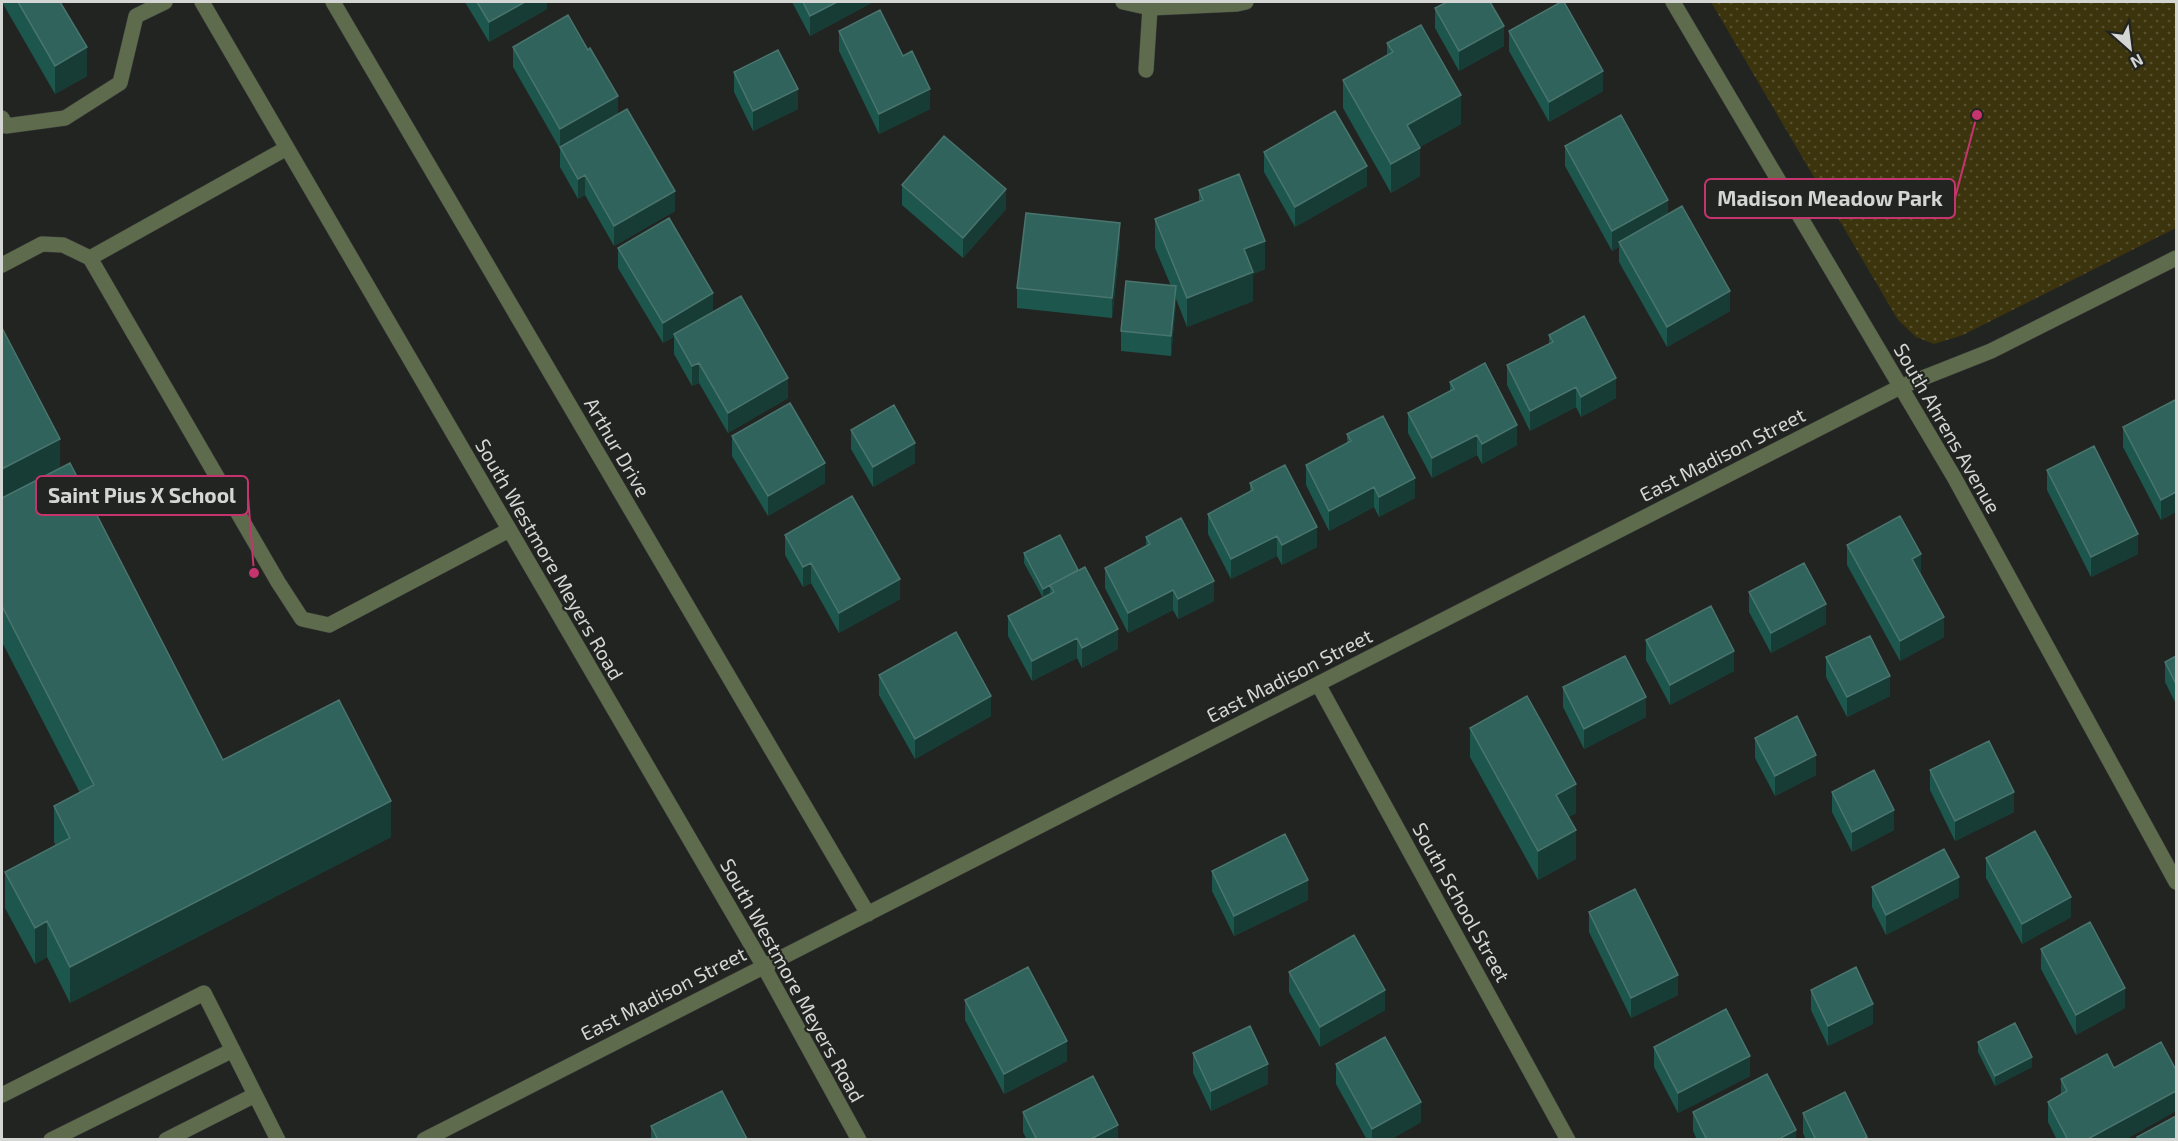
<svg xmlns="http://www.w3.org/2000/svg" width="2178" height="1141" font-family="'Exo 2',sans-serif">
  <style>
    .green { fill: url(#green-dots) }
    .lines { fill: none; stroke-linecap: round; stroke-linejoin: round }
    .minor-casing { stroke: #3e403e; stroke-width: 16 }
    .minor { stroke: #5f6b4d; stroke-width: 15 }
    .wall { fill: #1d564d }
    .shaded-wall { fill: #163c35 }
    .building { fill: #30635c; stroke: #4a756e; stroke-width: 1.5 }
    .labels { text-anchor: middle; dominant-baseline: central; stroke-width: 4.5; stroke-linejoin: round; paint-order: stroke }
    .street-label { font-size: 20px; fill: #d4d6d4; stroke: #212421 }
    .leader { fill: none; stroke: #c5346d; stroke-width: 2 }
    .callout-dot { fill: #c5346d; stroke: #212421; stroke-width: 2 }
    .callout { fill: #212421; stroke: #c5346d; stroke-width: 2 }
    .callout-label { font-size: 21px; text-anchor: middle; font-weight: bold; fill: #d4d6d4 }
  </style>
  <defs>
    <pattern id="green-dots" width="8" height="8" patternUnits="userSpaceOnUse" patternTransform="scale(1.5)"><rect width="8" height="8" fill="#3c340d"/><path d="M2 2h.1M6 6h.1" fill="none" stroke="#57512f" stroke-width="1.8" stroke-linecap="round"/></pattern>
  </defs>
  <rect width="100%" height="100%" fill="#212421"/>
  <path class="green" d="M1711 2H2176V228L1963 335 1934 344 1916 337 1898 320Z"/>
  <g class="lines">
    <g class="minor-casing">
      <path id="minor" d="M202 2 763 965 859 1140
        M333 2 868 914
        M1123 2 1150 8 1237 4 1246 2
        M1673 2 1954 477 2176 882
        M1146 70 1150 8
        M2 118 6 126 65 118 120 83 136 16 165 2
        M90 258 278 582 302 619 329 625 509 530
        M2 265 42 244 63 245 90 258 287 148
        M1318 684 1568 1140
        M2 1095 204 993 278 1140
        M51 1140 233 1050
        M166 1140 255 1095
        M424 1140 1900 387 1991 351 2176 258"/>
    </g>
    <use href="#minor" class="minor"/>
  </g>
  <path class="wall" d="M2 2H60L87 76 55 94Z
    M465 2H547V9L489 42Z
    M792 2H873L810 36Z
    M1435 8 1504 46 1459 71 1435 28Z
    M839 31 903 56 930 109 879 134 839 51Z
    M1509 31 1603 91 1549 122 1509 51Z
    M1387 43 1461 124 1420 147V176L1391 193 1343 108V80L1387 55Z
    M513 47 618 114 675 211 614 246 585 195 578 199 560 167V149L513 67Z
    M734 72 798 109 753 131 734 92Z
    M1565 146 1668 214 1730 311 1667 347 1619 262V247L1612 251 1565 166Z
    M1264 152 1367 186 1295 227 1264 172Z
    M902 185 1006 209 963 258 902 205Z
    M1199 190 1265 269 1253 274V301L1187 327 1176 299 1171 356 1121 351V331L1171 286 1155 248V219L1199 202Z
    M1120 243 1112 318 1017 308V288Z
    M618 248 713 312 788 398 728 433 699 383 692 386 674 354V337L663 343 618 268Z
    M2 328 60 468 223 760 391 837 70 1003 47 957 35 964 5 908V872L56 846 54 842V806L80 793 2 642Z
    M1549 335 1616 398 1581 417 1576 407 1530 431 1507 385V365L1549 344Z
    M1450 382 1517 445 1482 464 1477 455 1432 478 1408 433V413L1450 391Z
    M2176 402V512L2161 520 2123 447V427Z
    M851 430 915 463 873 487 851 449Z
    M1347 434 1415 498 1379 517 1374 507 1329 531 1306 485V465L1347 443Z
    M732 436 825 483 768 516 732 456Z
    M2047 470 2138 554 2091 577 2047 490Z
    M1250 483 1317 547 1282 565 1277 556 1231 579 1208 534V514L1250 492Z
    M785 535 900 599 839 633 811 583 803 587 785 555Z
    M1146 537 1214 601 1178 619 1173 610 1128 633 1105 588V568L1146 546Z
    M1847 545 1921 574 1944 637 1900 661 1847 565Z
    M1024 553 1118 649 1082 668 1077 658 1032 681 1008 636V616L1043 598 1024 563Z
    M1749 592 1826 624 1771 653 1749 612Z
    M1646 640 1734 671 1670 705 1646 660Z
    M2176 656V704L2165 682V662Z
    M1826 657 1890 696 1847 717 1826 677Z
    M879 675 991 716 915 759 879 695Z
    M1563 687 1646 717 1584 749 1563 707Z
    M1470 728 1576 813 1568 817 1576 859 1538 880 1470 757Z
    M1755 738 1816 775 1775 796 1755 758Z
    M1930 770 2014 812 1955 841 1930 790Z
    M1832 792 1894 830 1852 852 1832 812Z
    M1986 858 2071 917 2022 944 1986 878Z
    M1212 871 1308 900 1234 936 1212 891Z
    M1872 887 1959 897 1886 935 1872 907Z
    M1589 912 1678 995 1631 1018 1589 932Z
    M2041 949 2125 1008 2076 1035 2041 969Z
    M1289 972 1385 1010 1320 1047 1289 992Z
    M1811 990 1873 1024 1828 1046 1811 1010Z
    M965 1000 1067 1061 1004 1094 965 1020Z
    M1978 1042 2032 1067 1995 1086 1978 1052Z
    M1654 1047 1750 1076 1678 1113 1654 1067Z
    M1193 1053 1268 1084 1211 1111 1193 1073Z
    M1336 1064 1421 1122 1390 1140H1367L1336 1084Z
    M2114 1068 2176 1111 2124 1140H2057L2048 1122V1102L2061 1094V1079Z
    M1023 1112 1118 1140H1027L1023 1132Z
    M1693 1112 1796 1140H1697L1693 1131Z
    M1803 1113 1867 1140H1806L1803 1133Z
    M651 1126 747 1140H651Z"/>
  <path class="shaded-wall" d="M525 2H547V9L489 42V22Z
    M837 2H873L810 36V16Z
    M1504 26V46L1459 71V51Z
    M87 47V76L55 94V66Z
    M1603 71V91L1549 122V102Z
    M798 89V109L753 131V111Z
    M930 89V109L879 134V114Z
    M1461 95V124L1407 154V125Z
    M618 96V116L560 149V129Z
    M1420 148V176L1391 193V164Z
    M1367 166V186L1295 227V207Z
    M585 175V195L578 199V179Z
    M1006 189V209L963 258V238Z
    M675 191V211L614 246V226Z
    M1668 200V220L1619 242V247L1612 251V231Z
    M1120 223V243L1112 318V298Z
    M1265 241V269L1253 274V301L1187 327V298L1244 249Z
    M1176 286V306L1171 356V336Z
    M1730 291V311L1667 347V327Z
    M713 293V313L674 334V337L663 343V323Z
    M699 363V383L692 386V366Z
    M788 378V398L728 433V413Z
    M1616 378V398L1581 417V397Z
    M1576 387V407L1530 431V411Z
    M1517 425V445L1482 464V444Z
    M1477 435V455L1432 478V458Z
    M60 439V475L2 505V469Z
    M915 443V463L873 487V467Z
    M825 463V483L768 516V496Z
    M1415 478V498L1379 517V497Z
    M1374 487V507L1329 531V511Z
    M2176 492V512L2161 520V500Z
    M1317 527V547L1282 565V545Z
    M2138 534V554L2091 577V557Z
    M1277 536V556L1231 579V559Z
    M1921 554V574L1912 559Z
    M811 563V583L803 587V567Z
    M1078 571 1050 585V595L1043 599V589Z
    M900 579V599L839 633V613Z
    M1214 581V601L1178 619V599Z
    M1173 590V610L1128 633V613Z
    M1826 604V624L1771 653V633Z
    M1944 617V637L1900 661V641Z
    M1118 629V649L1082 668V648Z
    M1077 638V658L1032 681V661Z
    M1734 651V671L1670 705V685Z
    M1890 676V696L1847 717V697Z
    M991 696V716L915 759V739Z
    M1646 697V717L1584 749V729Z
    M1816 755V775L1775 796V776Z
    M1576 784V813L1556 823V795Z
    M2014 792V812L1955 841V821Z
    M391 801V837L70 1003V967Z
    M1894 810V830L1852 852V832Z
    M1576 830V859L1538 880V851Z
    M1959 877V897L1886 935V915Z
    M1308 880V900L1234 936V916Z
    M2071 897V917L2022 944V924Z
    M47 921V957L35 964V928Z
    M1678 975V995L1631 1018V998Z
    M2125 988V1008L2076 1035V1015Z
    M1385 990V1010L1320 1047V1027Z
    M1873 1004V1024L1828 1046V1026Z
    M1067 1041V1061L1004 1094V1074Z
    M1750 1056V1076L1678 1113V1093Z
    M2032 1057V1067L1995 1086V1076Z
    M1268 1064V1084L1211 1111V1091Z
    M2176 1091V1111L2124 1140H2086Z
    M1421 1102V1122L1390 1140H1372V1129Z
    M1118 1125V1140H1089Z
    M1796 1130V1140H1777Z"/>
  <path class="building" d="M18 2H60L87 47 55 66Z
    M477 2H525L489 22Z
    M803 2H837L810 16Z
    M1447 2H1490L1504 26 1459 51 1435 8Z
    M1561 2H1564L1603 71 1549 102 1509 31Z
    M880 10 903 56 912 51 930 89 879 114 839 31Z
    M568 15 588 50 590 48 618 96 560 129 513 47Z
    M1421 25 1461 95 1407 125 1420 148 1391 164 1343 80 1393 52 1387 43Z
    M778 50 798 89 753 111 734 72Z
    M627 109 675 191 614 226 585 175 578 179 560 147Z
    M1335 111 1367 166 1295 207 1264 152Z
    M1621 115 1668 200 1612 231 1565 146Z
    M944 136 1006 189 963 238 902 185Z
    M1239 174 1265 241 1244 249 1253 272 1187 298 1155 219 1203 200 1199 190Z
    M1682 206 1730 291 1667 327 1619 242Z
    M1026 213 1120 223 1112 298 1017 288Z
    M669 218 713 293 663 323 618 248Z
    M1126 281 1176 286 1171 336 1121 331Z
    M741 296 788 378 728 413 699 363 692 366 674 334Z
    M1584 316 1616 378 1581 397 1576 387 1530 411 1507 365 1553 342 1549 335Z
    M2 328 60 439 2 469Z
    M1485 363 1517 425 1482 444 1477 435 1432 458 1408 413 1454 389 1450 382Z
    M2175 400 2176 402V492L2161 500 2123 427Z
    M790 403 825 463 768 496 732 436Z
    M894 405 915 443 873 467 851 430Z
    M1383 416 1415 478 1379 497 1374 487 1329 511 1306 465 1351 441 1347 434Z
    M2094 446 2138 534 2091 557 2047 470Z
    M70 463 223 760 339 700 391 801 70 967 47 921 35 928 5 872 70 838 54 806 94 785 2 606V498Z
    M1285 465 1317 527 1282 545 1277 536 1231 559 1208 514 1253 490 1250 483Z
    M852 496 900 579 839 613 811 563 803 567 785 535Z
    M1900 516 1921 554 1912 559 1944 617 1900 641 1847 545Z
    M1181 518 1214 581 1178 599 1173 590 1128 613 1105 568 1150 544 1146 537Z
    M1060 535 1078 570 1043 589 1024 553Z
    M1804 563 1826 604 1771 633 1749 592Z
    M1085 567 1118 629 1082 648 1077 638 1032 661 1008 616 1054 592 1050 585Z
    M1711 606 1734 651 1670 685 1646 640Z
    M956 632 991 696 915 739 879 675Z
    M1870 636 1890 676 1847 697 1826 657Z
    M1625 656 1646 697 1584 729 1563 687Z
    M2176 656V684L2165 662Z
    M1527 696 1576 784 1556 795 1576 830 1538 851 1470 728Z
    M1797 716 1816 755 1775 776 1755 738Z
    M1989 741 2014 792 1955 821 1930 770Z
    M1874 770 1894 810 1852 832 1832 792Z
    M2035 831 2071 897 2022 924 1986 858Z
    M1285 834 1308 880 1234 916 1212 871Z
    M1944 849 1959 877 1886 915 1872 887Z
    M1635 889 1678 975 1631 998 1589 912Z
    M2090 922 2125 988 2076 1015 2041 949Z
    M1354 935 1385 990 1320 1027 1289 972Z
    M1028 967 1067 1041 1004 1074 965 1000Z
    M1856 967 1873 1004 1828 1026 1811 990Z
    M1726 1009 1750 1056 1678 1093 1654 1047Z
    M2015 1023 2032 1057 1995 1076 1978 1042Z
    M1250 1026 1268 1064 1211 1091 1193 1053Z
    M1385 1037 1421 1102 1372 1129 1336 1064Z
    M2161 1042 2176 1070V1091L2086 1140H2068L2048 1102 2067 1091 2061 1079 2107 1054 2114 1068Z
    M1767 1074 1796 1130 1777 1140H1707L1693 1112Z
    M1093 1076 1118 1125 1089 1140H1037L1023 1112Z
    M722 1091 747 1139 658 1140 651 1126Z
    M1845 1092 1867 1137 1862 1140H1816L1803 1113Z
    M2176 1116V1140H2138L2137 1137Z"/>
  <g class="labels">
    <g class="street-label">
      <text transform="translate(1948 428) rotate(60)">South Ahrens Avenue</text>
      <text transform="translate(618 447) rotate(60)">Arthur Drive</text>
      <text transform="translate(1722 454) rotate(-27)">East Madison Street</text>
      <text transform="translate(550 559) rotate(60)">South Westmore Meyers Road</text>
      <text transform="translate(1289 675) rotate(-27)">East Madison Street</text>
      <text transform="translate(1462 902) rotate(61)">South School Street</text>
      <text transform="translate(793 980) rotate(61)">South Westmore Meyers Road</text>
      <text transform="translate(663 993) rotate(-27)">East Madison Street</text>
    </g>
  </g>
  <path class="leader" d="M1977 115L1955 198M254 573L248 496"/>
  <g class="callout-dot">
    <circle cx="1977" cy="115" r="6"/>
    <circle cx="254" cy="573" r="6"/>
  </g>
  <g class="callout">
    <rect x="1705" y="179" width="250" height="39" rx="6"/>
    <rect x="36" y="476" width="212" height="39" rx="6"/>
  </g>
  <g class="callout-label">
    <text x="1830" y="206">Madison Meadow Park</text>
    <text x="142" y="503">Saint Pius X School</text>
  </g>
  <rect width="2178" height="1141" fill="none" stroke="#d4d6d4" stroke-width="6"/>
  <g transform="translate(2130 48) rotate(152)" stroke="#212421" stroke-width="4.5" paint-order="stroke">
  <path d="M0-4.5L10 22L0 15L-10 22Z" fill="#d4d6d4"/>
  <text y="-9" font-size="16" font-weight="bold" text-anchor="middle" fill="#d4d6d4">N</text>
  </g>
</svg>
